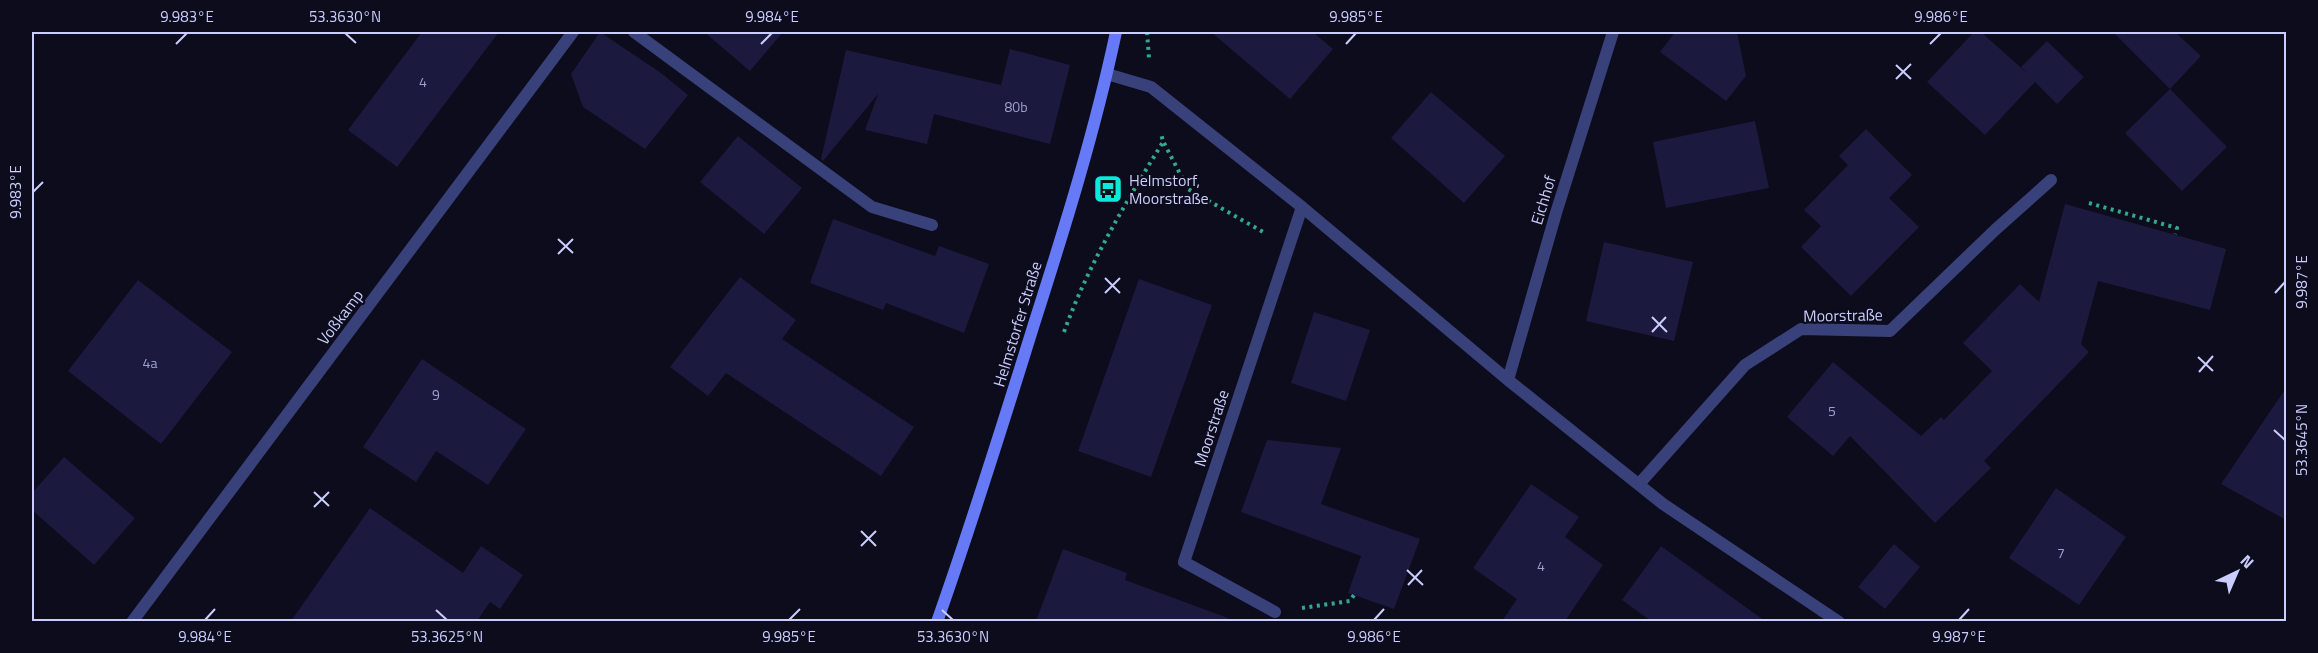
<svg xmlns="http://www.w3.org/2000/svg" width="2318" height="653" font-family="'Titillium Web',sans-serif">
  <style>
    .building { fill: #1b193d }
    .lines { fill: none; stroke-linecap: round; stroke-linejoin: round }
    .path { stroke: #32a98e; stroke-width: 4; stroke-dasharray: 3 4.5; stroke-linecap: butt }
    .service { stroke: #39417a; stroke-width: 12 }
    .minor { stroke: #39417a; stroke-width: 12 }
    .secondary { stroke: #667af8; stroke-width: 12 }
    .ticks { fill: none; stroke: #cacdfd; stroke-width: 2 }
    .labels { text-anchor: middle; dominant-baseline: central; stroke-width: 4.5; stroke-linejoin: round; paint-order: stroke }
    .number-label { font-size: 14px; fill: #9ea0cd }
    .poi-label { font-size: 16px; fill: #cacdfd; stroke: #0c0c1d; text-anchor: start }
    .street-label { font-size: 16px; fill: #cacdfd; stroke: #0c0c1d }
    .neatline { fill: none; stroke: #cacdfd; stroke-width: 2 }
    .ticks-label { font-size: 15px; text-anchor: middle; fill: #cacdfd }
  </style>
  <rect width="100%" height="100%" fill="#0c0c1d"/>
  <path class="building" d="M422 32H499L397 167 348 130Z
    M600 32 661 73 688 95 645 149 583 107 571 74Z
    M704 32H783L750 71Z
    M1211 32H1313L1333 49 1290 99Z
    M1675 32H1737L1746 76 1726 101 1660 52Z
    M1974 32H1981L2028 74 2021 67 2047 41 2084 77 2057 104 2035 82 1985 135 1927 82Z
    M2113 32H2175L2201 56 2170 89Z
    M1010 49 1070 65 1050 144 934 114 927 144 865 130 878 94 823 161 821 159 846 50 1001 85Z
    M2170 89 2227 147 2182 191 2125 133Z
    M1431 92 1505 156 1464 203 1391 138Z
    M1755 121 1769 188 1666 208 1653 142Z
    M1866 129 1912 175 1889 198 1919 227 1851 296 1801 247 1821 226 1804 210 1848 165 1839 156Z
    M738 136 802 188 764 234 700 182Z
    M2065 204 2226 249 2210 310 2098 281 2081 344 2089 352 1984 461 1991 468 1935 523 1850 436 1833 456 1787 417 1833 362 1921 436 1941 417 1944 420 1992 371 1963 343 2020 284 2039 302Z
    M833 219 935 256 939 246 989 264 964 333 886 303 883 310 810 283Z
    M1604 242 1693 262 1674 341 1586 321Z
    M740 277 796 320 782 339 914 427 881 476 726 373 708 396 670 367Z
    M1139 279 1212 305 1151 477 1078 451Z
    M138 280 232 352 161 444 68 371Z
    M1314 312 1370 330 1346 401 1291 383Z
    M422 359 526 429 488 485 436 451 416 482 363 447Z
    M2286 388V520L2221 484Z
    M1267 440 1341 448 1321 504 1420 539 1394 609 1348 593 1361 556 1241 512Z
    M64 457 135 518 94 565 32 510V493Z
    M1531 484 1579 517 1565 537 1603 565 1565 621H1502L1517 599 1473 568Z
    M2056 488 2126 537 2079 605 2009 558Z
    M370 508 463 573 481 546 523 575 500 609 490 602 477 621H291Z
    M1894 544 1920 567 1885 609 1858 587Z
    M1661 546 1765 621H1651L1622 600Z
    M1063 549 1127 573 1125 580 1228 618 1227 621H1036Z"/>
  <g class="lines">
    <path class="path" d="M1147 32 1149 58
      M1164 143 1188 189 1263 232
      M2089 203 2177 228 2175 234
      M1064 332C1088 265 1126 202 1163 142L1161 133
      M1302 608 1350 601 1354 595"/>
    <path class="service" d="M634 32 872 207 932 225"/>
    <path class="minor" d="M1107 74 1151 87 1302 207 1508 380 1663 504 1839 622
      M1508 380 1556 213 1613 32
      M1639 484 1745 365 1801 329 1890 331 1995 230 2051 180
      M1275 612 1184 562 1302 207
      M132 622 573 32"/>
    <path class="secondary" d="M937 622C972 523 1003 424 1034 324 1065 227 1095 131 1116 32"/>
  </g>
  <path class="ticks" d="M345 33 356 43M176 44 187 33M761 44 772 33M1346 44 1356 33M1930 44 1941 33M1896 65 1911 79M1896 79 1911 64M33 192 43 182M558 239 573 253M558 254 573 239M1105 278 1120 293M1105 293 1120 278M2275 293 2285 282M1652 317 1667 332M1652 332 1666 317M2198 357 2213 371M2199 372 2213 356M2274 430 2285 440M314 492 329 506M314 507 329 492M861 531 876 546M861 546 876 531M1407 570 1423 585M1408 585 1422 570M436 610 447 620M942 610 953 620M205 620 215 609M789 620 800 609M1374 620 1384 609M1959 620 1969 609"/>
  <defs>
    <g id="bus-square" transform="scale(1.5)"><rect x="-9" y="-9" width="18" height="18" rx="4" fill="#0ae9db" stroke="#0c0c1d"/><path d="M-5-6H5V4H4V6H2V4H-2V6H-4V4H-5ZM-3.5-4V0h7V-4ZM-3.5 1.2v1.5H-2V1.2ZM2 1.2v1.5H3.5V1.2Z" fill="#111"/></g>
  </defs>
  <g fill-rule="evenodd">
    <use href="#bus-square" x="1108" y="189"/>
  </g>
  <g class="labels">
    <g class="number-label">
      <text x="423" y="81">4</text>
      <text x="1016" y="106">80b</text>
      <text x="150" y="362">4a</text>
      <text x="436" y="394">9</text>
      <text x="1832" y="410">5</text>
      <text x="2061" y="552">7</text>
      <text x="1541" y="565">4</text>
    </g>
    <g class="poi-label">
      <text x="1129" y="180">Helmstorf,<tspan x="1129" dy="18">Moorstraße</tspan></text>
    </g>
    <g class="street-label">
      <text transform="translate(1543 200) rotate(-73)">Eichhof</text>
      <text transform="translate(1843 315) rotate(-1)">Moorstraße</text>
      <text transform="translate(340 317) rotate(-53)">Voßkamp</text>
      <text transform="translate(1017 324) rotate(-73)">Helmstorfer Straße</text>
      <text transform="translate(1211 428) rotate(-72)">Moorstraße</text>
    </g>
  </g>
  <rect width="2318" height="653" fill="none" stroke="#0c0c1d" stroke-width="66"/>
  <g transform="translate(2237 572) rotate(44)" stroke="#0c0c1d" stroke-width="4.5" paint-order="stroke">
  <path d="M0-4.5L10 22L0 15L-10 22Z" fill="#cacdfd"/>
  <text y="-9" font-size="16" font-weight="bold" text-anchor="middle" fill="#cacdfd">N</text>
  </g>
  <rect x="33" y="33" width="2252" height="587" class="neatline"/>
  <g class="ticks-label">
    <text x="187" y="22">9.983°E</text>
    <text x="345" y="22">53.3630°N</text>
    <text x="772" y="22">9.984°E</text>
    <text x="1356" y="22">9.985°E</text>
    <text x="1941" y="22">9.986°E</text>
    <text transform="translate(16 192) rotate(-90)" y="5">9.983°E</text>
    <text transform="translate(2302 282) rotate(-90)" y="5">9.987°E</text>
    <text transform="translate(2302 440) rotate(-90)" y="5">53.3645°N</text>
    <text x="205" y="642">9.984°E</text>
    <text x="447" y="642">53.3625°N</text>
    <text x="789" y="642">9.985°E</text>
    <text x="953" y="642">53.3630°N</text>
    <text x="1374" y="642">9.986°E</text>
    <text x="1959" y="642">9.987°E</text>
  </g>
</svg>
